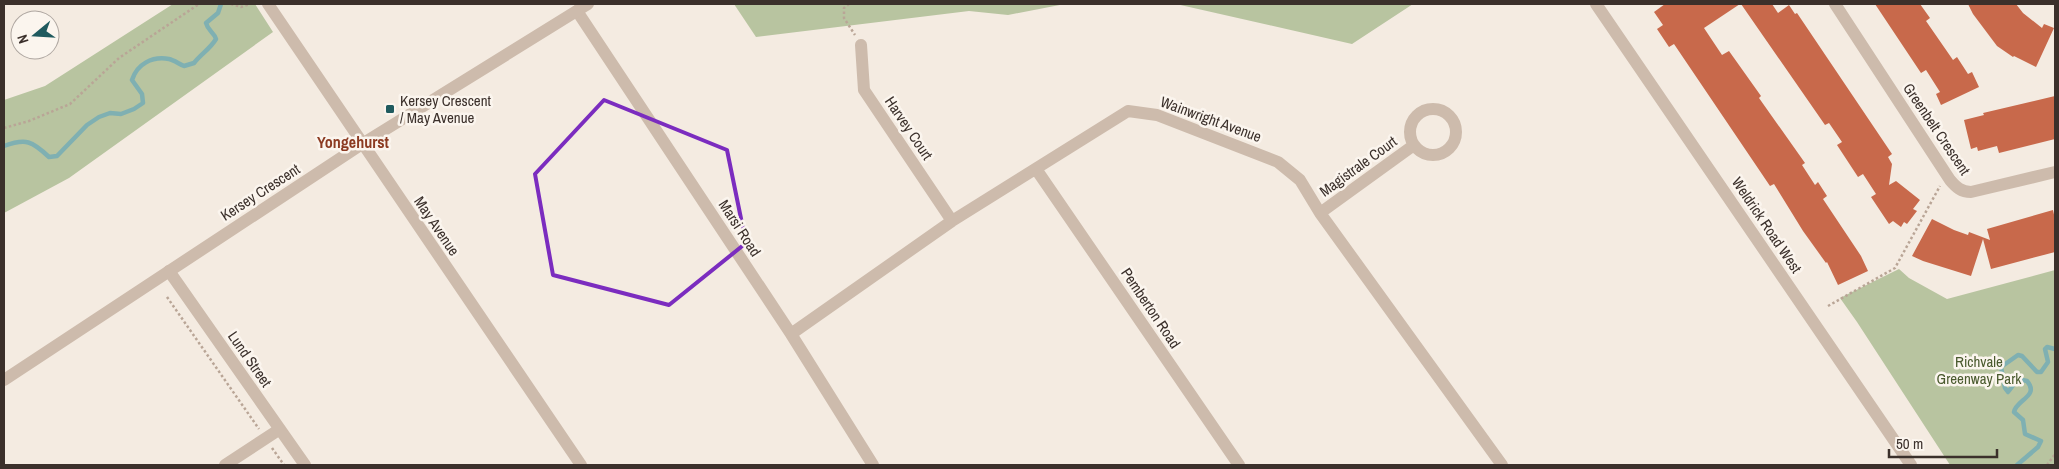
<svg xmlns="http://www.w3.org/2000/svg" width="2059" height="469" font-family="'Archivo Narrow',sans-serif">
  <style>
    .green { fill: #b8c4a0 }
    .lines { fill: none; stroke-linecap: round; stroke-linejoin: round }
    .stream { stroke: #7fb0b2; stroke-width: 4.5 }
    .building { fill: #c8694b }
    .path { stroke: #b9a596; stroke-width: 2.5; stroke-dasharray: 2.5 2.5; stroke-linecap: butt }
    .minor { stroke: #cdbbac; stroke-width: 12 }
    .tertiary { stroke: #cdbbac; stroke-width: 12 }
    .marked { fill: none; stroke: #7b2cbf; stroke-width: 4; stroke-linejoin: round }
    .poi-dot { fill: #1f5a5e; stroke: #fbf5ee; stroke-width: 2 }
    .labels { text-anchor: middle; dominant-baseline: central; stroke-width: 5; stroke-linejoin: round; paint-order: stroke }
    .poi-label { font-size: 15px; fill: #3b302b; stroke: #fbf5ee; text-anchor: start }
    .street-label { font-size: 15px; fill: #3b302b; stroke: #fbf5ee }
    .park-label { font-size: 15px; fill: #4a5a2e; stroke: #fbf5ee }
    .neighbourhood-label { font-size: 16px; font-weight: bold; fill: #8c3b22; stroke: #fbf5ee }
  </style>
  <rect width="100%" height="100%" fill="#f4ebe1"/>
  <path class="green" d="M173 4H255L273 32 69 178 4 213V100L45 86Z
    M734 4H1065L1008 15 969 11 756 37Z
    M1176 4H1413L1352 44Z
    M1899 269 1909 278 1947 299 2055 270V465H1950L1857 322 1840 298Z"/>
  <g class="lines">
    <path class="stream" d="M4 146C26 138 32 141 49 157L57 156 87 125 99 117 110 113 121 114 134 109 143 103 142 94 132 80C137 64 152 56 169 59 174 60 179 64 184 66L194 63C201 54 210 49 216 39 214 32 208 31 206 23L218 13 221 4
      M2017 465 2038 447 2041 441 2025 434 2023 420 2014 412C2016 400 2040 396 2027 381L2018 379 2008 392 2005 388 2001 367 2018 355 2022 356 2037 372H2041L2048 362 2045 349 2047 347 2055 349"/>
  </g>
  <path class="building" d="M1665 4H1740L1704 28 1722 55 1729 51 1761 96 1759 98 1805 163 1802 165 1815 185 1818 182 1827 196 1823 199 1861 256 1868 271 1838 285 1827 262 1826 263 1803 231 1774 184 1770 186 1674 44 1669 47 1657 29 1663 25 1654 12Z
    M1741 4H1772L1778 13 1789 5 1795 14 1797 13 1892 154 1888 157 1892 164 1889 185 1896 181 1920 200 1913 209 1917 211 1907 224 1904 222 1901 227 1893 221 1889 224 1871 197 1876 194 1863 174 1858 177 1837 145 1842 142 1829 123 1825 125 1816 112Z
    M1875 4H1920L1930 18 1926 21 1953 60 1957 57 1968 74 1972 72 1979 87 1941 105 1936 94 1940 92 1926 70 1921 73Z
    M1968 4H2016L2023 13 2042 28 2044 24 2054 28 2036 67 2014 56 2013 57 1997 46 1973 14Z
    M2055 96V139L1999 153 1997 146 1978 151 1977 147 1971 149 1964 120 1984 115 1983 113Z
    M2053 210 2055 219V252L1991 269 1983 239 1971 276 1923 261 1912 256 1932 219 1954 230 1968 235 1969 232 1990 240 1987 229Z"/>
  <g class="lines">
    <path class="path" d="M231 4 241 7 250 4
      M849 4 844 8V18L855 35
      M4 128 29 121 70 104 119 58 199 4
      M167 297 259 429
      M1828 306 1895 268 1940 186
      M272 448 284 465
      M2047 465 2055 454"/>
    <path class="minor" d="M268 4 581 465
      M1835 4 1950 180C1956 187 1961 192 1971 192L2055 172
      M577 11 791 334 873 465
      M861 45 864 90 952 221
      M1410 132a23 23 0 1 1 46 0a23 23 0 1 1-46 0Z
      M1036 169 1239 465
      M1320 213 1414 145
      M169 271 305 465
      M791 334 952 221 1128 111 1157 115 1278 162 1300 180 1320 213 1502 465
      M225 465 280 429"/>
    <path class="tertiary" d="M1596 4 1911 465
      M4 380 362 144 588 4"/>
  </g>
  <path class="marked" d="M604 100 727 150 746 243 669 305 553 275 535 174Z"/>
  <rect class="poi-dot" x="385" y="104" width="10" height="10" rx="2.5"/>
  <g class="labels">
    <g class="poi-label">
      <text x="400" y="100">Kersey Crescent<tspan x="400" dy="17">/ May Avenue</tspan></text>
    </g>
    <g class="street-label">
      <text transform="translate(1211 119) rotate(20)">Wainwright Avenue</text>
      <text transform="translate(909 128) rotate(56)">Harvey Court</text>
      <text transform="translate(1937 129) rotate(56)">Greenbelt Crescent</text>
      <text transform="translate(1358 166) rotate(-36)">Magistrale Court</text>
      <text transform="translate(260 192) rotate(-33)">Kersey Crescent</text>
      <text transform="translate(1767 225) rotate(56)">Weldrick Road West</text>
      <text transform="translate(437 226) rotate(56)">May Avenue</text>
      <text transform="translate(740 228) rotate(57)">Marsi Road</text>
      <text transform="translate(1151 308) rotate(56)">Pemberton Road</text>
      <text transform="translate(250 359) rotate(55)">Lund Street</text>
    </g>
    <g class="park-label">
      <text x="1979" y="361">Richvale<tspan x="1979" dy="17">Greenway Park</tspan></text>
    </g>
    <g class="neighbourhood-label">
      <text x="353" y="142">Yongehurst</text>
    </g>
  </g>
  <rect width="2059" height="469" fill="none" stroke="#3b302b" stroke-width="10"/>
  <g transform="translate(35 35) rotate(252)"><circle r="24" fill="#fbf5ee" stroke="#aea6a0"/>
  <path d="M0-4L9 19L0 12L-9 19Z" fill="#1f5a5e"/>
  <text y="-8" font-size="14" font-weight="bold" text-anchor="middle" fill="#3b302b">N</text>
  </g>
  <path d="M1889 449v8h108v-8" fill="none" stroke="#3b302b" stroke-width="2.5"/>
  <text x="1896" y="449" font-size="15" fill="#3b302b" stroke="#fbf5ee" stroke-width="4" paint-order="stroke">50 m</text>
</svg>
